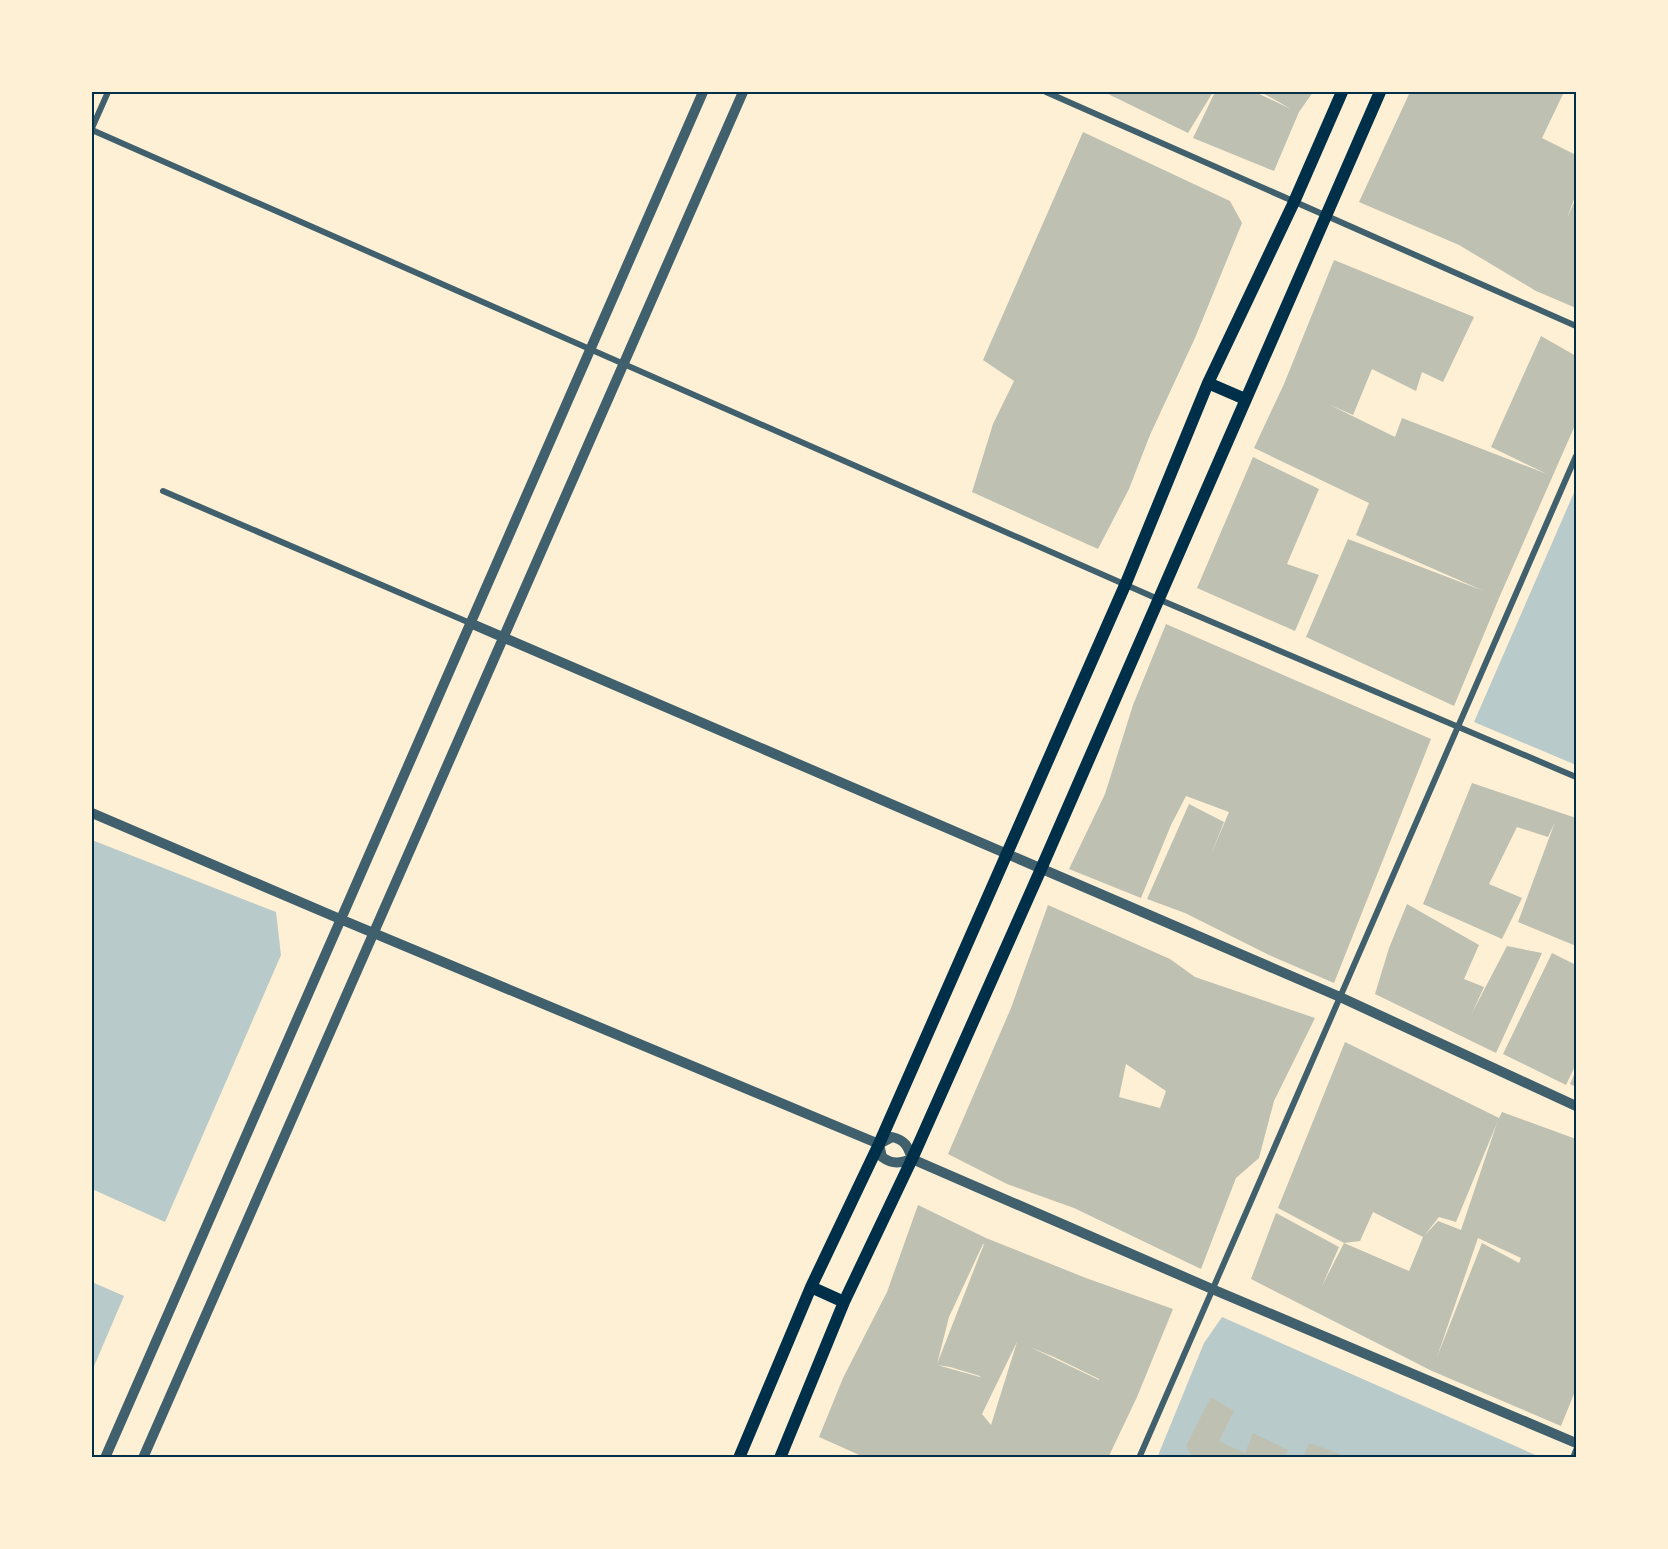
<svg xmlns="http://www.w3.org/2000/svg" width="1668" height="1549" font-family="Manrope,sans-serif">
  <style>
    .green { fill: #b9caca }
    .building { fill: #bec0b2; fill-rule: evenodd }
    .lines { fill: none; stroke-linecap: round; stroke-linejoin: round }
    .minor { stroke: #3f606c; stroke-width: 6 }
    .tertiary { stroke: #3f606c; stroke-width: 10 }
    .secondary { stroke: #003049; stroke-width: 12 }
    .neatline { fill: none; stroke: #003049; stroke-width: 2 }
  </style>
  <rect width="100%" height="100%" fill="#fdf0d5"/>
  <path class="green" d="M1576 488V765L1474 722Z
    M92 840 276 912 281 955 165 1222 92 1189Z
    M92 1282 124 1296 92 1371Z
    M1222 1317 1540 1457 1157 1458 1204 1343Z"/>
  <path class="building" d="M1104 92H1213L1188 133Z
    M1215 92H1255L1291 109 1261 92H1313L1299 112 1274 171 1193 138Z
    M1410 92H1564L1542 138 1576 155V194L1567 218 1576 198V308L1536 291 1459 245 1359 202Z
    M1083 132 1230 201 1242 223 1195 338 1150 435 1129 489 1098 549 972 492 993 424 1014 381 983 360Z
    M1334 260 1474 317 1443 382 1422 372 1416 391 1372 369 1353 415 1328 404 1395 437 1402 418 1547 474 1491 447 1541 336 1576 356V423L1499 598 1454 706 1306 637 1348 539 1484 591 1356 535 1369 503 1254 448 1284 384Z
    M1253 457 1319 489 1287 564 1319 575 1295 631 1197 588Z
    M1166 624 1431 739 1334 983 1269 955 1185 913 1147 899 1189 804 1224 822 1210 857 1229 812 1186 796 1171 825 1141 898 1069 869 1105 794 1133 705Z
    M1472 783 1576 818V946L1518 922 1555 822 1548 837 1517 827 1489 884 1522 898 1502 939 1423 904Z
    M1407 904 1479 945 1464 979 1484 987 1472 1013 1507 946 1542 953 1496 1053 1375 994 1389 948Z
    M1048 905 1170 959 1195 977 1315 1018 1274 1101 1259 1158 1236 1178 1201 1269 1074 1208 1007 1184 948 1154 1011 1008ZM1126 1064 1166 1091 1160 1108 1119 1097Z
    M1552 953 1576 965V1064L1566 1085 1503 1054Z
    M1345 1042 1499 1118 1502 1112 1576 1139V1389L1561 1426 1432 1371 1251 1279 1276 1213 1339 1247 1322 1286 1344 1243 1409 1271 1423 1237 1373 1212 1360 1241 1344 1243 1278 1208ZM1497 1123 1461 1230 1438 1221 1424 1236 1439 1217 1456 1222ZM1478 1238 1521 1258 1519 1263 1482 1243 1437 1357Z
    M1576 1070V1087L1570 1084Z
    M918 1205 986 1238 1086 1278 1173 1309 1137 1397 1108 1458H866L819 1437 843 1378 887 1292ZM983 1244H984L937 1364 949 1317ZM1017 1342 991 1425 982 1414ZM1030 1347 1054 1357 1099 1379V1380ZM937 1365 950 1367 980 1376V1377Z
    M1211 1397 1234 1411 1219 1441 1245 1453 1253 1433 1288 1450 1283 1458H1193L1186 1446Z
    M1309 1443 1340 1454 1338 1458H1303Z"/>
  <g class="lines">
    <path class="minor" d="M1046 92 1576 326
      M92 128 108 92
      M92 130 1158 599 1576 777
      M163 491 470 623
      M1139 1458 1576 456
      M1573 1458 1576 1450"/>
    <path class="tertiary" d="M470 623 1340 997 1576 1106
      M92 813 340 919 879 1144
      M879 1144 882 1157C893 1165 900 1163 912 1159L1212 1289 1576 1443
      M879 1144 892 1137C905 1140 908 1146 912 1159
      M105 1458 703 92
      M143 1458 743 92"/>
    <path class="secondary" d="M1208 383 1245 399
      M811 1287 844 1302
      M739 1458 811 1287 879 1144 1126 583 1208 383 1294 202 1342 92
      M780 1458 844 1302 912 1159 1041 869 1380 92"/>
  </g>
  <rect width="1668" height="1549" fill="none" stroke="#fdf0d5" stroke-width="186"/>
  <rect x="93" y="93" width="1482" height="1363" class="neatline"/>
</svg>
